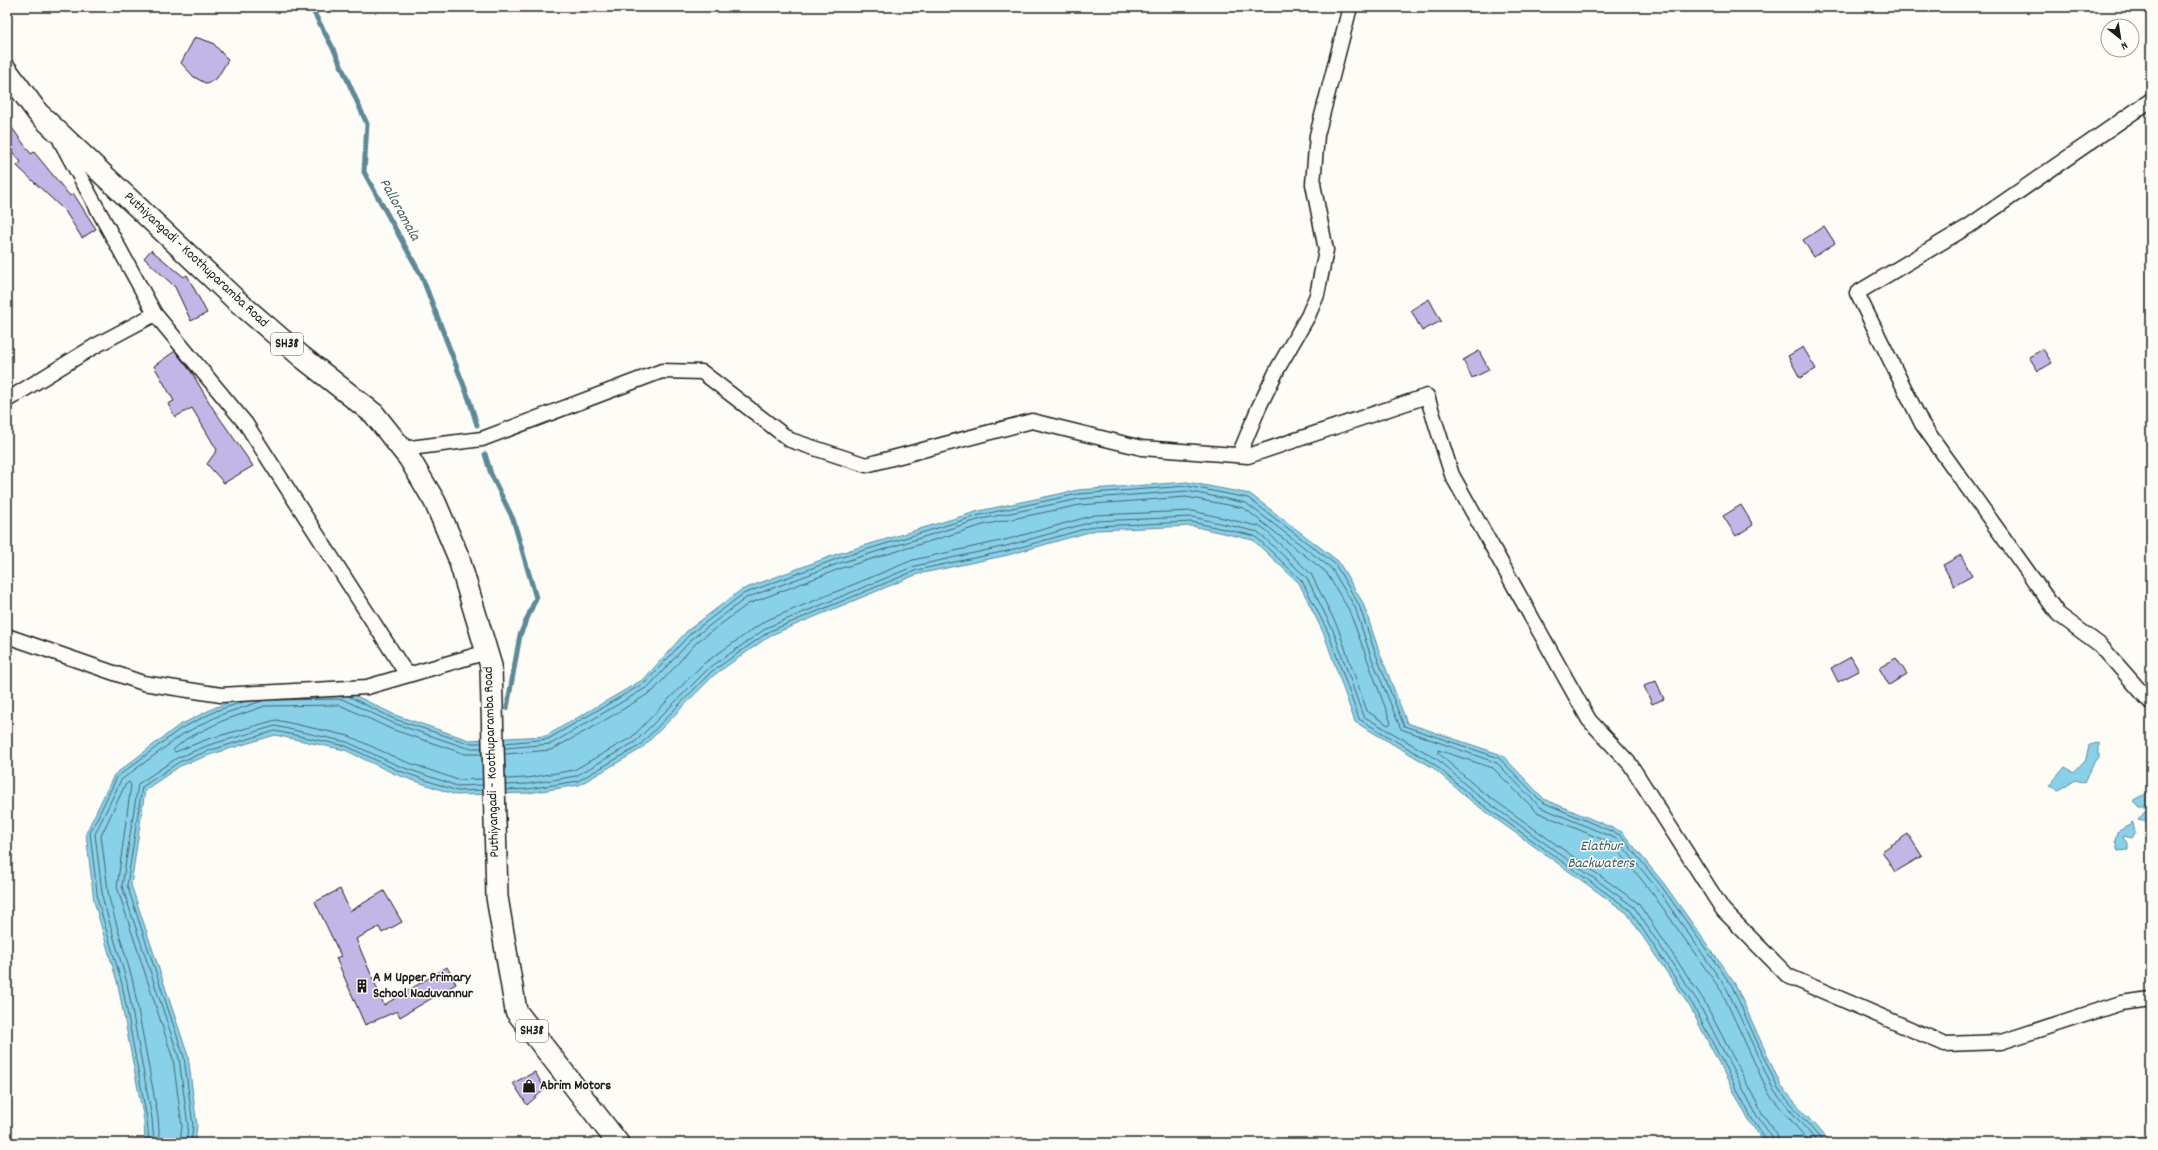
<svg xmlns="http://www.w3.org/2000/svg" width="2158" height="1150" font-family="Dekko,sans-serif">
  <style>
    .water { fill: #88d1e9; stroke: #5d8997 }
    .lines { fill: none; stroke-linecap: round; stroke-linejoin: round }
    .shore { stroke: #47646e; stroke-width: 1 }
    .stream { stroke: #5d8997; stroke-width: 5 }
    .building { fill: #c2b6e7; stroke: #1c1c1c }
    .street-casing { stroke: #1c1c1c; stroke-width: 17 }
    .primary-casing { stroke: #1c1c1c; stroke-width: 24 }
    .street { stroke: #fdfcf7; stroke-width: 14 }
    .primary { stroke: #fdfcf7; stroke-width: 21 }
    .labels { text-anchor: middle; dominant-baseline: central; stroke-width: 3; stroke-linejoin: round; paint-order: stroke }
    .shield { fill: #fdfcf7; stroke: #605f5e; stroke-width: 1 }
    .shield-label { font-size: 13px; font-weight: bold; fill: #1c1c1c }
    .street-label { font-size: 14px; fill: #1c1c1c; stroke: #fdfcf7 }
    .poi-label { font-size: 14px; font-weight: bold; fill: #1c1c1c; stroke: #fdfcf7; text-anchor: start }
    .water-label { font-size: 15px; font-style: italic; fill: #425b64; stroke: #fdfcf7 }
  </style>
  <rect width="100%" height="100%" fill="#fdfcf7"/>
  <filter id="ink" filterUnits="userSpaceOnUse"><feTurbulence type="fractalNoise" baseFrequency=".025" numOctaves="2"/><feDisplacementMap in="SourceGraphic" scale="8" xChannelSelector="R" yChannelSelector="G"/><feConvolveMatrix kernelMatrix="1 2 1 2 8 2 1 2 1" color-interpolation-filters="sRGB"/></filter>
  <g filter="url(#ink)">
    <path class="water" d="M1187 482 1250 494 1338 561 1363 603 1379 651 1407 723 1502 755 1544 799 1622 832 1665 885 1735 984 1781 1086 1830 1143H1765L1749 1121 1690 1007 1627 913 1471 801 1432 767 1355 722 1324 634 1299 583 1253 540 1192 526 1096 530 1008 555 918 574 771 635 714 675 641 749 579 785 528 793 456 795 395 774 345 750 275 735 212 754 180 766 145 790 131 885 188 1056 197 1126 195 1143H145L144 1120 118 985 94 901 86 833 114 775 178 726 216 707 262 691 344 690 395 715 469 740 546 736 644 679 687 631 741 590 837 554 979 511 1078 490Z
      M2099 743V757L2092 766 2084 783 2075 780 2058 790 2049 786 2065 767 2074 772 2086 759 2089 745Z
      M2151 791V823L2138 820 2149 807H2139L2133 801Z
      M2133 823 2135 833 2132 838 2124 836 2123 838 2128 844V850L2118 851 2115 840 2117 832Z
      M2151 1137V1143H2098L2101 1142Z"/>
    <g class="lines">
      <path class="shore" d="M348 696 394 719 468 743H482
        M276 700 342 699 393 723 467 748H482
        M505 743 548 739 646 682 690 634 743 594 839 558 980 515 1078 494 1187 486 1248 498 1335 564 1359 605 1375 652 1404 726 1499 758 1542 802 1620 835 1662 887 1732 986 1778 1089 1824 1143
        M505 748 551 744 649 686 693 638 746 598 840 563 981 519 1079 499 1187 491 1246 503 1331 568 1355 607 1370 654 1401 729 1497 763 1540 807 1617 839 1658 890 1727 989 1774 1091 1818 1143
        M482 754H465L391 729 340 705 265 706 222 721 186 739 173 750 175 752 208 739 276 720 349 736 401 760 458 780 482 779
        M505 754 551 750 595 726 653 691 697 642 748 604 800 584 842 568 983 525 1080 505 1186 497 1244 508 1326 572 1349 610 1391 723 1388 725 1367 711 1338 628 1311 574 1262 527 1193 511 1095 515 1005 540 913 560 765 621 703 664 632 737 574 770 527 778 505 779
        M506 785 528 784 576 776 635 742 708 669 768 627 915 566 1006 546 1095 521 1193 517 1258 532 1307 578 1333 630 1363 716 1437 759 1476 794 1634 907 1698 1002 1757 1116 1772 1137 1773 1143
        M506 790 528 789 578 781 639 746 711 672 770 631 917 570 1007 551 1095 526 1192 522 1255 536 1302 581 1328 632 1359 719 1434 764 1473 798 1630 910 1693 1005 1752 1119 1768 1143
        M149 1143 147 1119 122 984 98 901 90 833 117 777 180 729 218 710 243 702
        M154 1143 152 1118 127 983 103 900 95 834 121 780 183 734 220 715 262 701
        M160 1143 158 1117 133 982 109 898 101 836 125 785 129 782 131 785 117 887 173 1059 182 1126 180 1143
        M186 1143 188 1126 179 1058 122 886 138 784 177 758 209 745 275 726 347 742 399 766 457 786 483 785
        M191 1143 193 1126 184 1057 127 885 142 787 179 762 211 750 275 731 346 746 397 770 457 791 483 790
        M1779 1143 1777 1135 1762 1113 1703 999 1638 903 1480 790 1438 753V750L1493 768 1537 812 1613 844 1653 894 1722 992 1769 1094 1810 1143"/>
      <path class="stream" d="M311 7 335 52 367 124 364 172 422 277 469 399 477 425
        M485 454 491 474 513 519 536 598 520 635 507 708"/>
    </g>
    <path class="building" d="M195 37 213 43 228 60 217 78 207 84 194 77 181 63Z
      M7 121 31 154 34 152 70 196 73 193 96 229 82 238 65 211 17 166 21 162 7 146Z
      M1824 226 1835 243 1814 257 1803 240Z
      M151 250 184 277 187 275 207 313 191 321 175 287 144 258Z
      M1429 299 1441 321 1422 331 1411 310Z
      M1803 347 1816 369 1800 378 1788 356Z
      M2043 349 2052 363 2038 371 2029 357Z
      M175 351 192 373 212 407 253 466 224 483 207 464 217 450 192 408 175 417 168 404 174 401 154 366Z
      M1479 351 1489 370 1472 378 1463 360Z
      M1741 505 1753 525 1736 536 1723 516Z
      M1961 555 1972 576 1954 586 1943 565Z
      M1851 657 1859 671 1838 682 1831 668Z
      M1896 658 1907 674 1889 685 1879 668Z
      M1656 681 1664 699 1652 704 1644 686Z
      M1908 834 1922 856 1895 872 1882 851Z
      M340 889 350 911 384 891 402 922 382 933 379 927 356 939 384 1005 447 967 456 984 400 1017 397 1011 365 1025 336 958 341 956 315 902Z
      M535 1072 545 1089 527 1105 513 1083Z"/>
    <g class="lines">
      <g class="street-casing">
        <path id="street" d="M2151 100 1969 226 1857 293 1922 424 2058 614 2100 645 2151 703
          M61 142 155 314 246 424 402 667 409 675
          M7 400 95 346 155 314
          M402 449 482 439 662 371 702 372 790 440 866 465 1032 421 1142 448 1248 456 1427 396 1452 475 1589 720 1630 764 1723 910 1788 976 1945 1044 2001 1042 2121 1003 2151 999
          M1239 455 1259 407 1278 368 1308 316 1317 295 1326 250 1313 184 1317 135 1350 7
          M7 636 143 683 221 695 367 687 487 652"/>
      </g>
      <g class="primary-casing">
        <path id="primary" d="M7 71 38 113 236 300 302 357 374 414 409 458 435 502 458 556 491 666 497 897 516 1011 618 1143"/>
      </g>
      <use href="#street" class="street"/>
      <use href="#primary" class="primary"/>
    </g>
  </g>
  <defs>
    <g id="building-bare" transform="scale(1.08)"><path d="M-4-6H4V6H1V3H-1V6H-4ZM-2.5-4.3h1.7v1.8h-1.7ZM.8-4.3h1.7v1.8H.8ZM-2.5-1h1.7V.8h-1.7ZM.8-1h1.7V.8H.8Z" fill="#1c1c1c" stroke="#fdfcf7" stroke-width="2.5" paint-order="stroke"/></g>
    <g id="shop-bare" transform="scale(1.08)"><path d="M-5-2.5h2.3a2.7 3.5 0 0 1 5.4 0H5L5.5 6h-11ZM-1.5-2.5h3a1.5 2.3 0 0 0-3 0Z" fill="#1c1c1c" stroke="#fdfcf7" stroke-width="2.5" paint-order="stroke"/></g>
  </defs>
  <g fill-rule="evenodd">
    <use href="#building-bare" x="362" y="986"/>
    <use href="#shop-bare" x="529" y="1086"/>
  </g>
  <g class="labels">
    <g class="shield">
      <rect x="271" y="333" width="32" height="22" rx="3"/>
      <rect x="516" y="1020" width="32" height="22" rx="3"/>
    </g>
    <g class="shield-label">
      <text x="287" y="344">SH38</text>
      <text x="532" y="1031">SH38</text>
    </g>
    <g class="street-label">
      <text transform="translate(196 260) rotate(43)">Puthiyangadi - Koothuparamba Road</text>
      <text transform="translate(492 762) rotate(-92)">Puthiyangadi - Koothuparamba Road</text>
    </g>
    <g class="poi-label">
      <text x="373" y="978">A M Upper Primary<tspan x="373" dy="16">School Naduvannur</tspan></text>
      <text x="540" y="1086">Abrim Motors</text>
    </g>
    <g class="water-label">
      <text transform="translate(399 210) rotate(61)">Palloramala</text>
      <text x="1601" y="847">Elathur<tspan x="1601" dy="17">Backwaters</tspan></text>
    </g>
  </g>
  <rect width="2158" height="1150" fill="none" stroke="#fdfcf7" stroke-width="24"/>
  <rect x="12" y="12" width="2134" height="1126" fill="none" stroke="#1c1c1c" stroke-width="1.5" filter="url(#ink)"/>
  <g transform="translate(2120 38) rotate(150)"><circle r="19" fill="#fdfcf7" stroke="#a3a29f"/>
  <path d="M0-3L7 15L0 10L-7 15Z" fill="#1c1c1c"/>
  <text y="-6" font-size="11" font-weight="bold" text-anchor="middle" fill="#1c1c1c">N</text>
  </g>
</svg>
